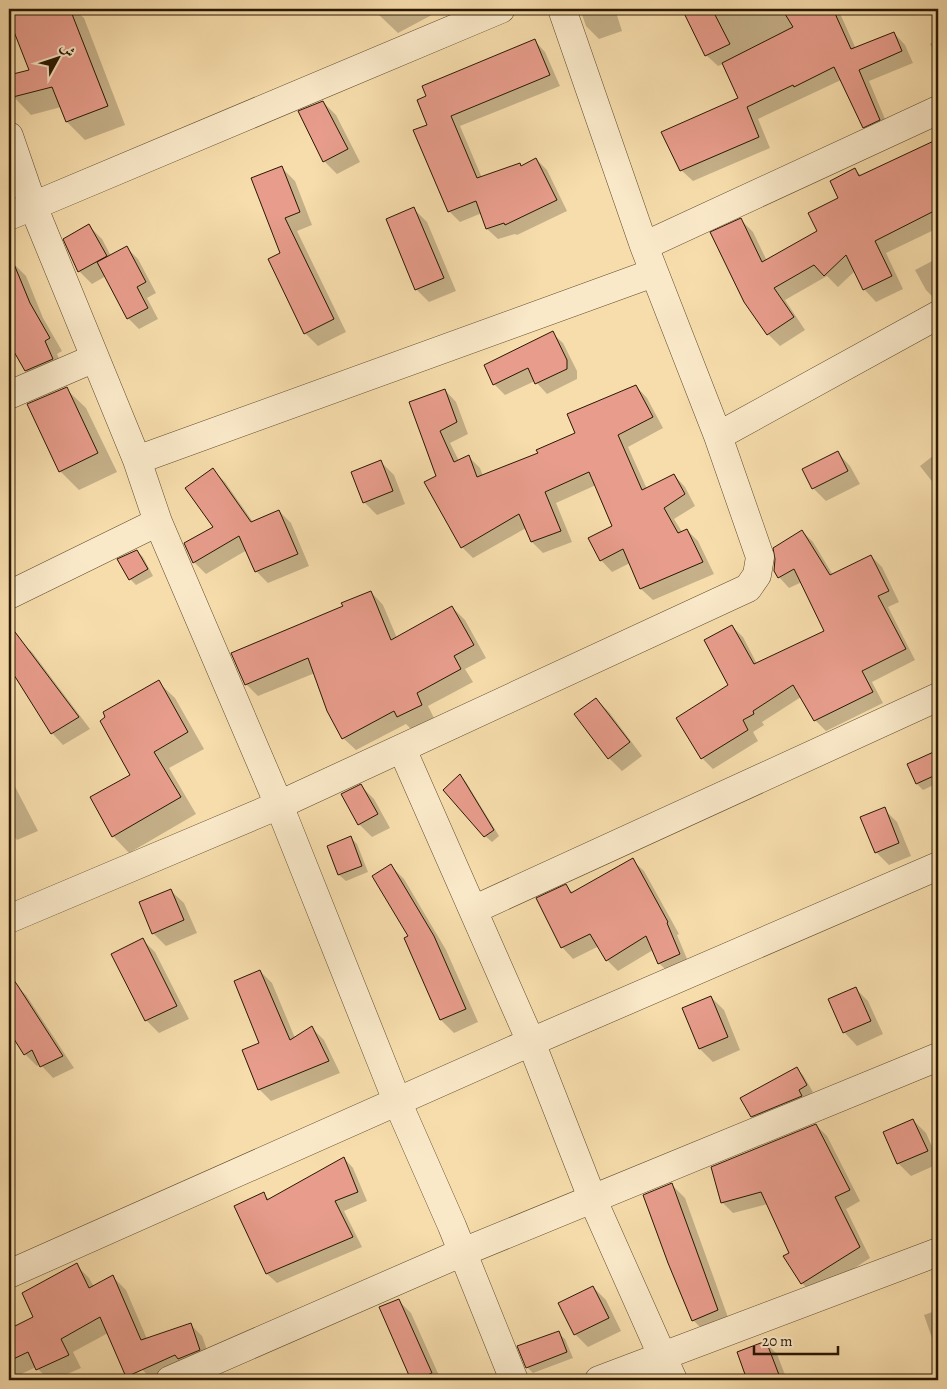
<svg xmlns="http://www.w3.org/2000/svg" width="947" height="1389" font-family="Alegreya,Amiri,serif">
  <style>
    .shadow { fill: #0003 }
    .building { fill: #e89d8c; stroke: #291801 }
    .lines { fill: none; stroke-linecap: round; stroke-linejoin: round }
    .minor-casing { stroke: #5c492c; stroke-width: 29 }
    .minor { stroke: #fae9c9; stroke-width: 28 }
  </style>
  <rect width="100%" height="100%" fill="#f7ddac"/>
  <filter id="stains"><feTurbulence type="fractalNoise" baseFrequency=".004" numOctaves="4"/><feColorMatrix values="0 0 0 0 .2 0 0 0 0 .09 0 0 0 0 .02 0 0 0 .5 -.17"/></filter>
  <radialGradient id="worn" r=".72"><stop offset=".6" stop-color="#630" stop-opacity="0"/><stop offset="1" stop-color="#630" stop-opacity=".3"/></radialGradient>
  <path class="shadow" d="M9 9H74L84 18 125 125 85 140 67 122 61 107 31 115 13 96 9 83V77L30 71 9 16Z
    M376 9H443L398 33 379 15Z
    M580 9H615L622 31 599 39 586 26Z
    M683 9H838L856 49 894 33 905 45 913 63 869 81 890 131 875 138 864 127 841 80 758 119 770 148 693 181 681 170 740 98 723 64 718 66 706 55Z
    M938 39V57L930 44Z
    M535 41 545 52 560 86 460 126 482 178 521 167 536 159 547 170 567 211 517 235 515 234 498 239 487 229 482 213 460 222 449 211 428 125Z
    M323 102 336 115 360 162 337 174 324 161Z
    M933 161 938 173V228L886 253 903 289 876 302 864 289 855 271 838 287 827 276 785 300 805 330 780 346 768 334 741 220 753 232 767 261 819 231 840 198 855 170 862 176Z
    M282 168 295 181 312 225 297 231 346 332 318 346 305 333 281 254Z
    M414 209 427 222 456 291 429 302 416 289Z
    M89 226 102 239 111 256 127 248 138 259 156 293 147 298 158 319 139 329 128 318 106 276 92 284 79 271 65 239Z
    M938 258V293L932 296 926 290 915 270Z
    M13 263 26 276 43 318 62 351 57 354 65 372 39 384 26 371 9 341V265Z
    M552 333 563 343 577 371V379L547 394 535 381 505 395 494 384Z
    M636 386 647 398 663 428 628 447 647 489 674 475 685 487 695 506 674 519 682 532 687 530 698 541 714 574 653 600 641 589 630 563 612 572 601 560 614 526 596 485 556 503 572 542 543 553 532 542 526 528 473 558 462 547 411 403 445 390 456 402 468 434 450 443 459 461 469 457 480 468 483 476 539 454 577 433Z
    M66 389 86 408 117 472 79 490 60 471Z
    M938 452V489L920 466Z
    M838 453 850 466 860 484 826 501 813 488Z
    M381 462 394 475 405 504 377 515 364 502Z
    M213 470 225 482 253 522 279 511 291 523 309 566 268 583 256 571 247 550 206 574 194 562 215 527Z
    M802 531 813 542 833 575 871 556 882 567 899 602 888 607 915 660 872 682 883 703 826 731 815 720 801 697 762 722 764 725 753 732 758 741 713 769 702 758 730 686 732 626 743 637 757 664 826 632 802 582 789 588 779 577Z
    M137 551 143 557 153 576 136 585 130 579Z
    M371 592 383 605 397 638 452 607 465 620 486 658 465 669 473 682 428 706 434 718 411 729 406 724 356 750 343 738 315 673 258 696 246 684 345 607Z
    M938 638V656L932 640Z
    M20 641 32 652 90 729 63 745 52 733 9 664V648Z
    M158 682 175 698 204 749 169 768 196 814 129 853 113 836Z
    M596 699 609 712 642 756 622 771 609 758Z
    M937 752 938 783 923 790 917 784Z
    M9 775 38 831 17 840 9 831Z
    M460 776 466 782 499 836 492 842 485 836Z
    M361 786 374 799 390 828 372 837 359 824Z
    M884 809 897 822 911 856 889 865 876 852Z
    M351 838 357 844 368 872 346 881 339 875 328 846Z
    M632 860 644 871 679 934 677 935 690 966 670 974 659 963 653 950 618 971 607 960 599 946 573 959 562 947 566 886 573 893Z
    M391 866 404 879 446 950 478 1022 454 1033 441 1020 410 937Z
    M171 891 184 903 197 933 166 946 153 933Z
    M142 939 155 952 189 1019 159 1033 146 1020 113 954Z
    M260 971 272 983 295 1038 312 1028 324 1040 340 1073 271 1101 259 1089 261 1043Z
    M14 983 26 995 74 1068 53 1078 40 1064 37 1066 25 1054 9 1029V986Z
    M855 988 868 1001 883 1034 857 1046 845 1033 830 1000Z
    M711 997 724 1010 740 1050 713 1062 700 1049 683 1009Z
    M796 1068 803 1075 813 1092 805 1097 808 1102 758 1123 752 1116Z
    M913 1120 926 1133 938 1160V1164L911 1176 898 1163Z
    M816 1125 827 1136 860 1201 846 1209 870 1258 813 1295 802 1283 785 1257 790 1253 768 1204 733 1213 722 1202Z
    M344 1158 353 1168 367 1201 344 1211 362 1247 277 1283 267 1274 236 1206 263 1194 270 1200Z
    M672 1185 685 1198 730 1323 706 1333 693 1320Z
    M76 1265 89 1278 94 1287 113 1277 126 1290 147 1339 191 1325 202 1336 211 1361 187 1366 152 1380 108 1333 73 1352 81 1368 54 1380H49L36 1367 17 1376 9 1367V1330L35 1318Z
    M593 1287 606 1300 621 1331 588 1347 575 1334Z
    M398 1300 411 1313 441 1380H413L380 1308Z
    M938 1310V1344L932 1338 924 1315Z
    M558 1333 565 1339 573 1358 533 1373 527 1367Z
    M766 1343 777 1354 787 1380H749L739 1353Z"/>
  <path class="building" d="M9 9H70L108 106 66 122 52 87 9 98V75L29 70 9 19Z
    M682 9H712L730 44 705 56Z
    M782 9H833L851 49 894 32 902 51 859 70 880 120 863 128 834 67 794 87 793 85 747 107 759 137 680 171 661 132 738 98 722 63 793 27Z
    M535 39 550 75 451 116 477 178 520 163 521 166 536 158 557 200 505 225 504 223 486 229 476 201 448 212 413 130 427 125 417 100 426 96 422 86Z
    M323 101 348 149 323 162 298 111Z
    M938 139V209L875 241 892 276 863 290 846 255 824 276 814 265 774 288 794 317 767 335 744 302 710 232 741 218 762 262 817 231 808 213 838 198 830 181 855 168 859 176Z
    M282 166 300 212 285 218 334 319 304 334 268 259 280 253 251 178Z
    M414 207 444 278 415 290 386 219Z
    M89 224 107 256 78 272 63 239Z
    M127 246 146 282 137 287 148 308 127 319 97 262Z
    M9 252 30 303 50 338 45 341 53 359 25 371 9 343Z
    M553 331 567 360V369L535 384 528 368 493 385 484 365Z
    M636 385 653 417 618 435 642 490 674 474 685 494 664 508 678 533 687 529 703 562 640 589 623 549 600 561 588 538 612 526 589 472 545 492 561 531 531 542 519 514 461 548 424 482 436 476 409 402 445 389 457 422 440 431 454 462 469 455 477 477 538 453 536 450 575 433 567 414Z
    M67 387 98 453 59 472 27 404Z
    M838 451 848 471 812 489 802 469Z
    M381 460 393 491 363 503 351 472Z
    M213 468 251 522 279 510 298 554 255 572 239 536 193 563 184 543 213 527 185 488Z
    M802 530 830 575 871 555 889 591 878 596 906 649 862 671 873 692 814 721 793 685 753 711 754 714 743 720 748 730 701 759 676 718 728 685 704 640 732 625 754 664 824 631 794 569 778 578 774 571 775 559 773 548Z
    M137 550 148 569 129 580 117 559Z
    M371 591 391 640 452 606 474 645 454 656 461 669 417 693 422 705 397 717 394 711 342 739 327 711 308 658 245 685 231 653 343 606 341 603Z
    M9 624 79 717 51 734 9 667Z
    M159 680 188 732 154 752 181 797 112 837 90 797 130 775 100 721 105 717 103 712Z
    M596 698 630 742 608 759 574 714Z
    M938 750V774L916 784 907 764Z
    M460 774 494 830 484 837 443 790Z
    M361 784 378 814 358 825 341 794Z
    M885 807 899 843 875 853 860 817Z
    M351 836 362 866 338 875 327 846Z
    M633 858 668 922 667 923 680 954 658 964 646 936 606 961 590 934 561 948 536 898 566 884 571 893Z
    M391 864 434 936 466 1009 440 1020 404 938 408 936 372 876Z
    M171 889 184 920 152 934 139 902Z
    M143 938 177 1006 145 1021 111 954Z
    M260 970 290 1040 312 1026 329 1061 258 1090 242 1050 259 1043 234 981Z
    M9 973 18 986 63 1056 40 1067 32 1050 24 1055 9 1031Z
    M856 987 871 1021 843 1033 828 999Z
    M711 996 728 1037 699 1049 682 1008Z
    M797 1067 807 1085 799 1090 802 1096 751 1117 740 1098Z
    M913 1119 928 1151 897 1164 883 1132Z
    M816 1124 850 1190 835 1197 860 1247 801 1284 783 1256 789 1253 761 1192 721 1203 711 1167Z
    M344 1157 358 1192 335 1201 353 1237 266 1274 234 1206 264 1192 267 1200Z
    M672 1183 718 1310 692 1321 668 1263 643 1195Z
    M77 1263 89 1288 113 1275 141 1340 191 1323 200 1350 178 1359 175 1355 126 1377 100 1317 61 1339 69 1355 36 1370 28 1352 9 1361V1329L33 1317 22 1293Z
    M593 1286 609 1318 574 1335 558 1303Z
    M399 1299 432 1373 416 1380H411L379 1307Z
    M559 1331 567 1352 526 1368 517 1346Z
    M766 1341 781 1380H747L737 1352Z"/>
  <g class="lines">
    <g class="minor-casing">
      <path id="minor" d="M9 136 33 206 137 460 158 522 279 805 397 1101 452 1226 514 1380
        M9 216 501 9
        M644 246 938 110
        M9 395 95 358
        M718 436 938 315
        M137 460 653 273
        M9 595 158 522
        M402 749 531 1042 592 1198 673 1380
        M473 910 938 697
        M9 919 279 805 748 588 757 575 760 557 718 436 644 246 562 9
        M9 1274 531 1042 938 866
        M170 1380 463 1252 938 1057
        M599 1380 938 1252"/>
    </g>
    <use href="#minor" class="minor"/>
  </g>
  <rect width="947" height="1389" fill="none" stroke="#f7ddac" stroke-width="30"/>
  <rect x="10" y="10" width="927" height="1369" fill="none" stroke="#291801" stroke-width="2.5"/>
  <rect x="15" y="15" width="917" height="1359" fill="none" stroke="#291801"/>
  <g transform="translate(58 58) rotate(50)" stroke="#fae9c9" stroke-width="4" paint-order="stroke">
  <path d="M0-4L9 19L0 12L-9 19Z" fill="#291801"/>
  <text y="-8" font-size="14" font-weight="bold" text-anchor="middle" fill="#291801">ش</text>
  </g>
  <path d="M754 1346v8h84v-8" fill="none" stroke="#291801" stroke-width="2.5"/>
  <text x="762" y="1346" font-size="15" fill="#291801" stroke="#fae9c9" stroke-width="4" paint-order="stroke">20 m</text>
  <rect width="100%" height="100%" filter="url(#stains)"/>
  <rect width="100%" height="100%" fill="url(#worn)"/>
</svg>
